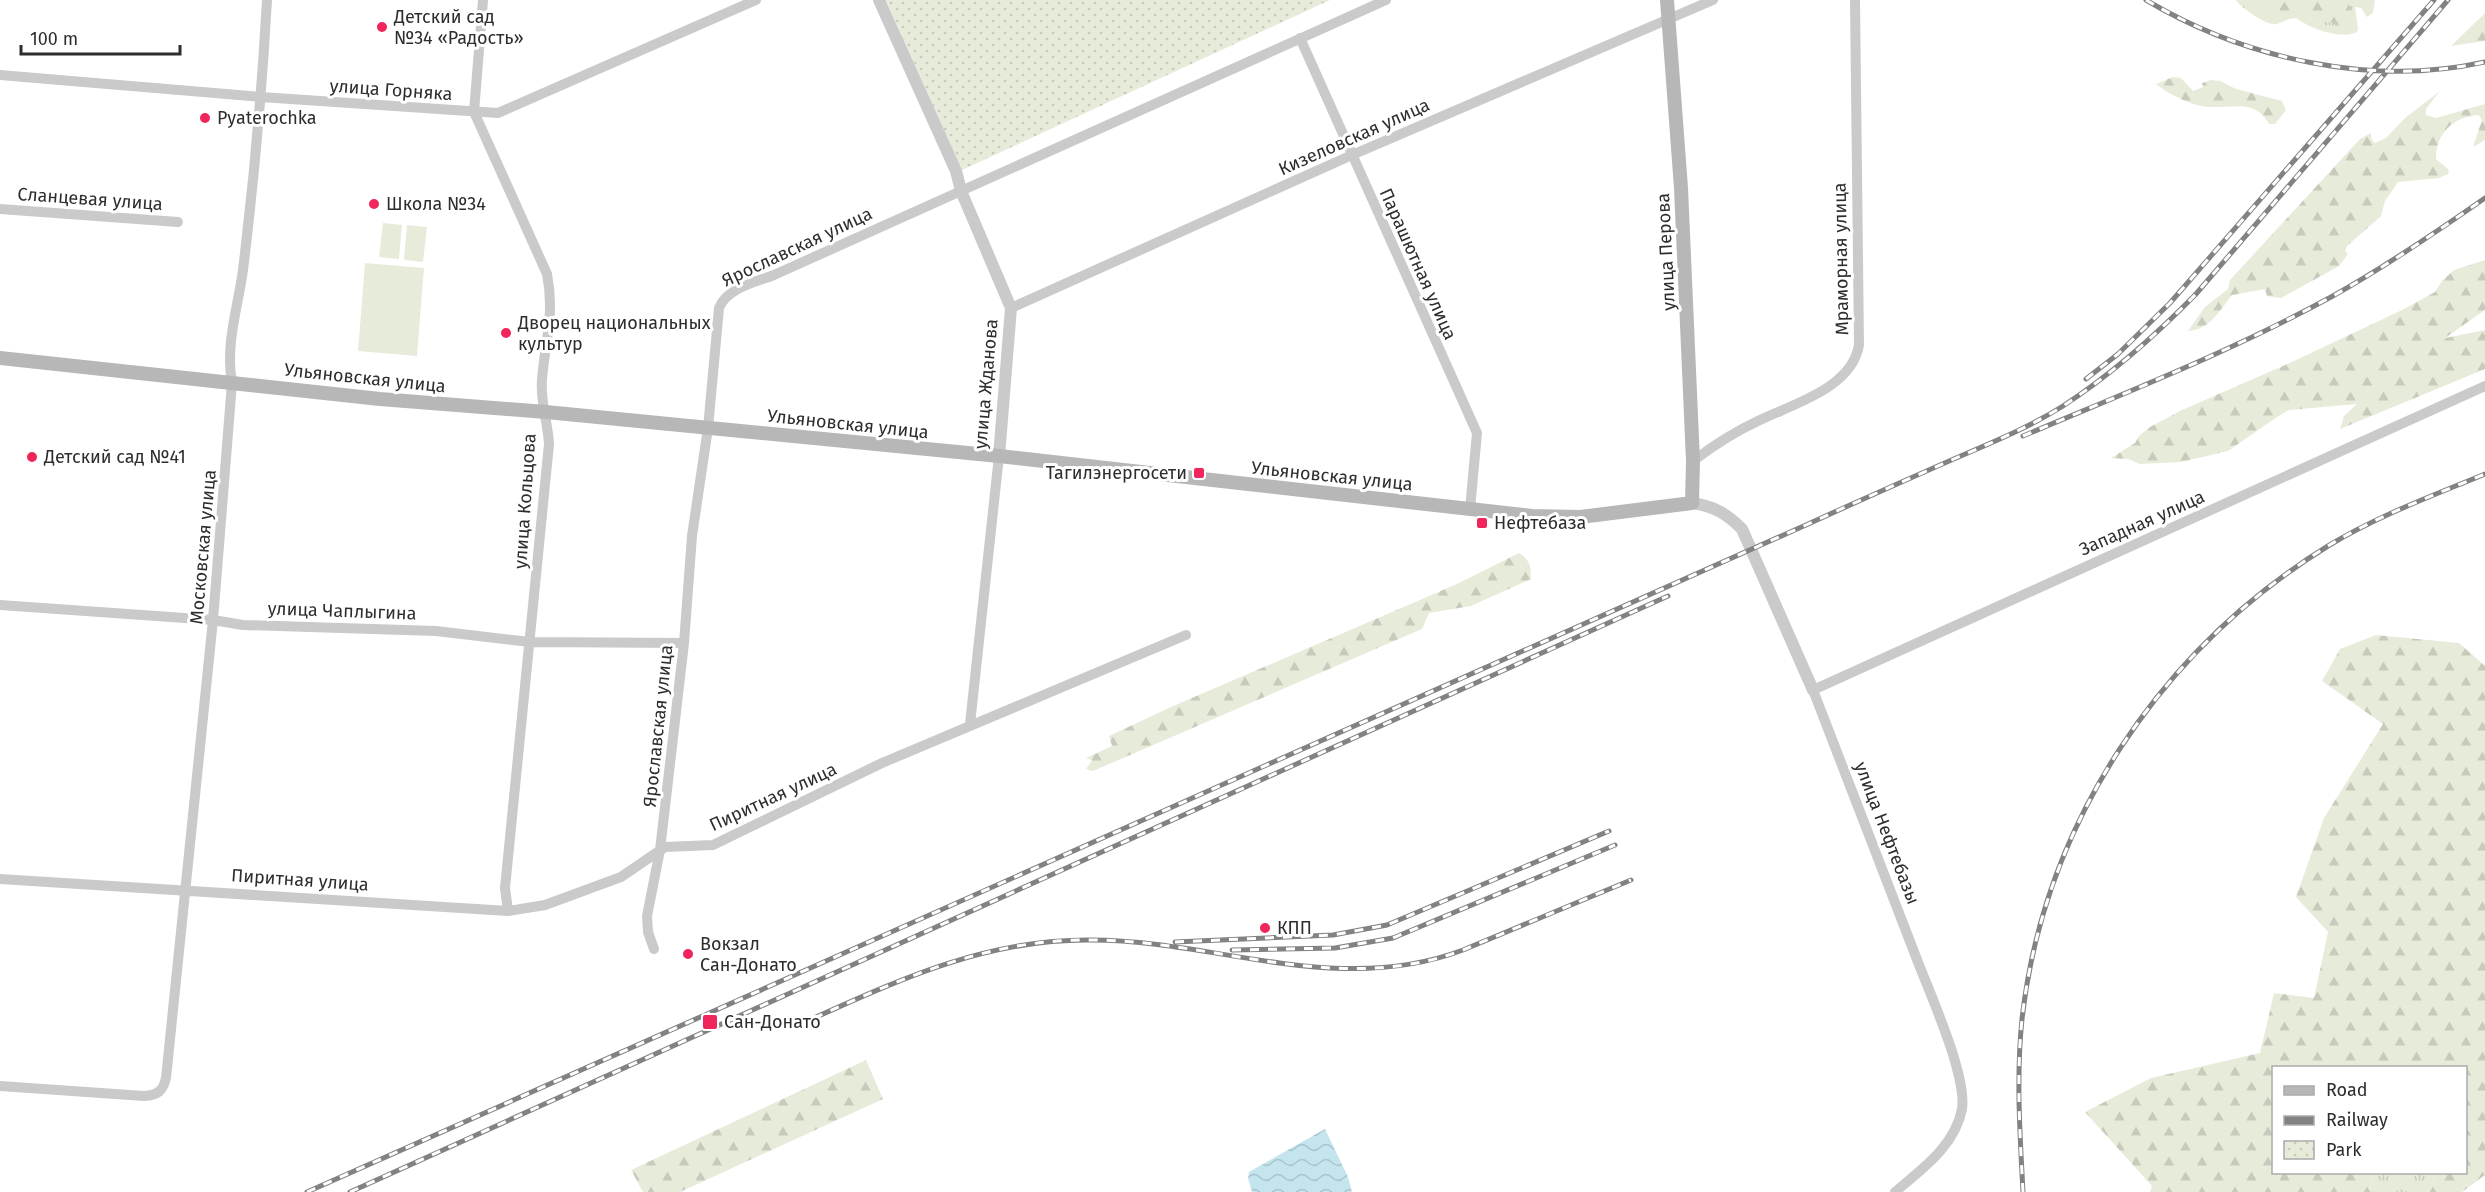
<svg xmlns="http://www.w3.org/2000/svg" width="2485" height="1192" font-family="'Fira Sans',sans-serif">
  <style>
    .grass { fill: url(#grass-tufts) }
    .forest { fill: url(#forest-firs) }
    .park { fill: url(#park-dots) }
    .pitch { fill: #e7ecda }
    .water { fill: url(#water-waves) }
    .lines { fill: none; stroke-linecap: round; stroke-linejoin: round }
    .minor { stroke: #cacaca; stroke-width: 10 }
    .tertiary { stroke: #cacaca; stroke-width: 12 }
    .secondary { stroke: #b7b7b7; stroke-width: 14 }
    .rail-casing { stroke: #828282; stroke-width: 5 }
    .rail { stroke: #fff; stroke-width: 3; stroke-dasharray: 9; stroke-linecap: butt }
    .poi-dot { fill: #ef255b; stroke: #fff; stroke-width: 2 }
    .labels { text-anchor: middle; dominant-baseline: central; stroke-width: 6; stroke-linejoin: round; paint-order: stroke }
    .poi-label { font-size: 18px; fill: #2d2d2d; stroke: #fff; text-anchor: start }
    .street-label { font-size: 18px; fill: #2d2d2d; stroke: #fff }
  </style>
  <defs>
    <pattern id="grass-tufts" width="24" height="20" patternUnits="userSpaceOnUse" patternTransform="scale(1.5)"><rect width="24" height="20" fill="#e7ecda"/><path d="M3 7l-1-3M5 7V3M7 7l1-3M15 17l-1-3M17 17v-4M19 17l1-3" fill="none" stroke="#c6cbbb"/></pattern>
    <pattern id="forest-firs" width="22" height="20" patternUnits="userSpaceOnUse" patternTransform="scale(1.5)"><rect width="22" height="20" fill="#e7ecda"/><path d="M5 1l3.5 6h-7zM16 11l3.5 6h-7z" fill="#c6cbbb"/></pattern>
    <pattern id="park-dots" width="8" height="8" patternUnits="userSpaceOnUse" patternTransform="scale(1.5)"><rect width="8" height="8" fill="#e7ecda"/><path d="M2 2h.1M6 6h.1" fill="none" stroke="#c6cbbb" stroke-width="1.8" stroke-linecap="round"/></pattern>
    <pattern id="water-waves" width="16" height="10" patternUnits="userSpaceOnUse" patternTransform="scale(1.5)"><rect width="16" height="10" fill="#c4e5ed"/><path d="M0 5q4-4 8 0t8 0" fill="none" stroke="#a9c5cc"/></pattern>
  </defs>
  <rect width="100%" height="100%" fill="#fff"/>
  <path class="grass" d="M2236 0H2375L2373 13 2367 17 2361 8 2355 7 2358 29 2357 32C2340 40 2309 28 2296 18 2288 18 2284 22 2277 24 2268 27 2241 8 2236 0Z
    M2409 1172 2436 1175 2428 1192H2370L2373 1173Z"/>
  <path class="forest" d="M2251 0H2327L2329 6C2337 8 2344 3 2351 6L2349 12 2355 24 2353 27 2336 26 2333 23 2318 21 2297 14 2287 17 2268 15 2262 6 2259 7 2257 12 2256 4Z
    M2485 13V41L2451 46Z
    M2173 77 2181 78 2193 91 2203 87 2202 83 2211 80 2220 81 2236 89 2282 101 2286 110 2275 124H2269C2256 99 2232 108 2209 107 2193 106 2169 95 2156 84Z
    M2440 91 2426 109V115L2436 118 2485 104V140L2473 147 2482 120 2479 115C2453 117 2436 133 2436 159L2449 170 2448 174 2439 178 2398 182 2385 201 2381 216 2347 246 2345 251 2348 254 2339 266 2281 298 2267 296 2265 289 2232 295C2220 310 2210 330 2188 331L2205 307 2228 289 2230 280 2360 139 2371 133V139L2375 143 2386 138 2405 118Z
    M2485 260V310L2445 338 2485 330V369L2340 429 2344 416 2357 404 2289 410 2277 417 2228 451 2181 462 2140 464 2128 459 2111 458 2135 443 2139 436 2150 427 2182 410 2294 361 2402 310 2435 292 2442 281 2454 270Z
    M1519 553C1530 560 1531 566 1531 579L1471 606 1429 613 1422 629 1093 771 1086 769 1092 760 1086 758 1112 746 1109 736 1171 707 1457 584Z
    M2376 635 2459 643 2485 666V1175L2462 1192H2428L2436 1175 2409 1173 2466 1172V1068H2274V1172L2373 1173 2370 1192H2150L2152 1186 2085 1112 2151 1078 2260 1053 2274 993 2314 998 2328 932 2296 897 2324 818 2383 724 2322 681 2340 649Z
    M866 1060 883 1099 680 1192H643L631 1170Z"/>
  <path class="park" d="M886 0H1330L962 170Z"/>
  <path class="pitch" d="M383 223 402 225 399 259 379 257Z
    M407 225 427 227 423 262 404 260Z
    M365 263 424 268 417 356 358 351Z"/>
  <path class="water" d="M1325 1129 1348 1177 1352 1192H1252L1248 1178 1249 1172Z"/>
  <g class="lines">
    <path class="minor" d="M483 0 474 112 547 274C555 315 545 340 542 380 540 401 548 423 549 444L505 888 508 911
      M1300 38 1477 433 1470 509
      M0 75 261 97 498 113 756 0
      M0 209 178 222
      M1011 308 1352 155 1713 0
      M1693 461C1714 445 1736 431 1760 420 1793 404 1852 388 1859 345L1855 0
      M0 605 213 620 243 625 436 631 530 642 684 643
      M970 724 999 456
      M0 879 508 911 545 905 621 877 665 847 713 845 882 763 1186 635
      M654 949 648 932 647 916 660 850 684 643 692 536 708 428 719 308C727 288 756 282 774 275L1386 0
      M0 1086 144 1096C158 1095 163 1091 166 1078L213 620 232 383C225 345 238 307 243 270 254 180 262 90 267 0
      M1895 1192C1922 1169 1955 1146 1962 1109 1967 1074 1929 992 1916 957 1881 868 1847 779 1813 690L2485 386"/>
    <path class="tertiary" d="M879 0 956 171 961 191 1011 308 999 456
      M1692 503C1714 506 1727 514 1742 529L1813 690"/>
    <path class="secondary" d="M0 358 380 399 546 412 999 456 1532 516 1580 517 1692 503 1693 461 1681 188 1667 0"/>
    <g class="rail-casing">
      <path id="rail" d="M2146 0C2245 59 2372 87 2485 62
        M2086 379 2118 354 2170 303 2434 0
        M2023 436C2127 392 2232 351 2331 297 2385 267 2435 233 2485 198
        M1175 942 1333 935 1387 925 1609 831
        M1232 950 1335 948 1393 938 1615 845
        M814 1018C905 977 989 939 1091 940 1216 940 1338 997 1463 950L1631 880
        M307 1192 1806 525C1856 502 1906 480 1956 458 1993 442 2030 427 2063 406 2112 374 2155 336 2196 294L2448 0
        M350 1192 1668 596
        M2023 1192C2020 1135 2016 1077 2022 1019 2044 823 2161 649 2328 546 2377 516 2432 496 2485 474"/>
    </g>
    <use href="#rail" class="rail"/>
  </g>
  <g class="poi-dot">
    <circle cx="382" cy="27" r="6"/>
    <circle cx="205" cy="118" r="6"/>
    <circle cx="374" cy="204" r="6"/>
    <circle cx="506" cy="333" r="6"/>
    <circle cx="32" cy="457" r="6"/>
    <rect x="1193" y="467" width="12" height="12" rx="3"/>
    <rect x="1476" y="517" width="12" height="12" rx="3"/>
    <circle cx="1265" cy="928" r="6"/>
    <circle cx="688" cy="954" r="6"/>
    <rect x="702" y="1014" width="16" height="16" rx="3"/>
  </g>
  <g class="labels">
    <g class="poi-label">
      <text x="394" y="17">Детский сад<tspan x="394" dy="21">№34 «Радость»</tspan></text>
      <text x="217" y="118">Pyaterochka</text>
      <text x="386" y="204">Школа №34</text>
      <text x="518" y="323">Дворец национальных<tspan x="518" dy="21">культур</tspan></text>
      <text x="44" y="457">Детский сад №41</text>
      <text x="1187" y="473" text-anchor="end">Тагилэнергосети</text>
      <text x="1494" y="523">Нефтебаза</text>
      <text x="1277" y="928">КПП</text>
      <text x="700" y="944">Вокзал<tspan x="700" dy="21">Сан-Донато</tspan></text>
      <text x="724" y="1022">Сан-Донато</text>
    </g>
    <g class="street-label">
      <text transform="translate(391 90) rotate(4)">улица Горняка</text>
      <text transform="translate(1354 137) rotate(-24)">Кизеловская улица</text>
      <text transform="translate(90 199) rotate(4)">Сланцевая улица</text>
      <text transform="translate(797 247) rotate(-25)">Ярославская улица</text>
      <text transform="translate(1666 252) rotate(-93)">улица Перова</text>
      <text transform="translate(1841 259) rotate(-91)">Мраморная улица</text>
      <text transform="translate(1418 264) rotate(66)">Парашютная улица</text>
      <text transform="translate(365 378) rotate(6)">Ульяновская улица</text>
      <text transform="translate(986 384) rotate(-85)">улица Жданова</text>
      <text transform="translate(848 424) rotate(6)">Ульяновская улица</text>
      <text transform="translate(1332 476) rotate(6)">Ульяновская улица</text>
      <text transform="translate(525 501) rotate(-86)">улица Кольцова</text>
      <text transform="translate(2142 523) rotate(-24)">Западная улица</text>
      <text transform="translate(203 547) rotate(-85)">Московская улица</text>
      <text transform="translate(342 611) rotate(2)">улица Чаплыгина</text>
      <text transform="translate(658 726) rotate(-84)">Ярославская улица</text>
      <text transform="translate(773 797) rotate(-25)">Пиритная улица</text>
      <text transform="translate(1887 833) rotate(69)">улица Нефтебазы</text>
      <text transform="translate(300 880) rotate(4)">Пиритная улица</text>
    </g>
  </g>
  <rect x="2272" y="1066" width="195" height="108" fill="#ffffff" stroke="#ababab" stroke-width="1.5"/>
  <rect x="2284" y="1086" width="30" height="9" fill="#b7b7b7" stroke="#ababab" stroke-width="1.5"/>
  <text x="2326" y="1096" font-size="18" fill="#2d2d2d">Road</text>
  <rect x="2284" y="1116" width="30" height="9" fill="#828282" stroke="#ababab" stroke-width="1.5"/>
  <text x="2326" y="1126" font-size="18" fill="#2d2d2d">Railway</text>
  <rect x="2284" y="1141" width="30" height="18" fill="url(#park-dots)" stroke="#ababab" stroke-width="1.5"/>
  <text x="2326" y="1156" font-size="18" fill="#2d2d2d">Park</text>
  <path d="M21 45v9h159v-9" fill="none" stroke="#2d2d2d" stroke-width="3"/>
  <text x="30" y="45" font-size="18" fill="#2d2d2d" stroke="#ffffff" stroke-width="4.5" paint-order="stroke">100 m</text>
</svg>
